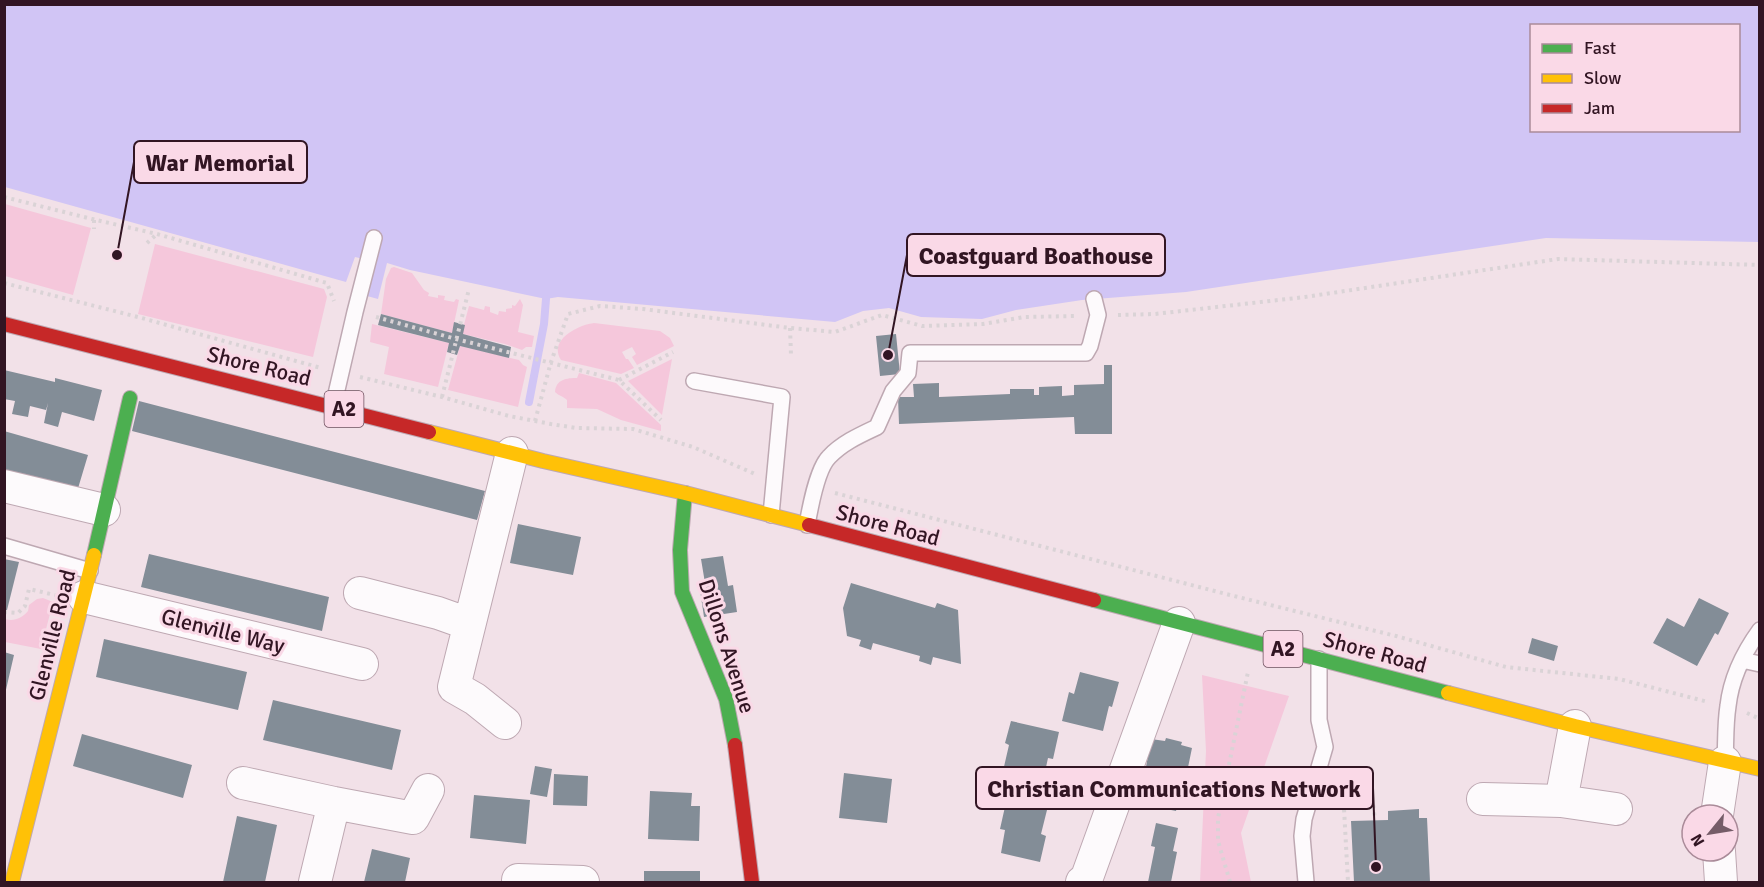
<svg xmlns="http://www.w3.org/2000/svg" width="1764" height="887" font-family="Signika,sans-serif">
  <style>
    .green { fill: #f5c7db }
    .water { fill: #d1c5f5; fill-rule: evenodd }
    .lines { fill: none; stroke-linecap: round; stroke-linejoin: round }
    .stream { stroke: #d1c5f5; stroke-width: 8 }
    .building { fill: #838d97 }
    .lane-casing { stroke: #bea8b2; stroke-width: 18 }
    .street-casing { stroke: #bea8b2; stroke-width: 34 }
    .fast-casing { stroke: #bea8b2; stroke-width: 16 }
    .slow-casing { stroke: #bea8b2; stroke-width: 16 }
    .jam-casing { stroke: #bea8b2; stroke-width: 16 }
    .path { stroke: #dad3d6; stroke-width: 4; stroke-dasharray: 3 4.5; stroke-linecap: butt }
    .lane { stroke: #fdfafc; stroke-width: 15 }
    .street { stroke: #fdfafc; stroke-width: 32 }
    .fast { stroke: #4caf50; stroke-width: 14 }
    .slow { stroke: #ffc107; stroke-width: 14 }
    .jam { stroke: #c62828; stroke-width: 14 }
    .labels { text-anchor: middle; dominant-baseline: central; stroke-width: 6; stroke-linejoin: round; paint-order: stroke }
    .shield { fill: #fad9e7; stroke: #6e505e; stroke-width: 1.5 }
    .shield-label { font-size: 21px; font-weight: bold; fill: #321523 }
    .street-label { font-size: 22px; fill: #321523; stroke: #fad9e7 }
    .leader { fill: none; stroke: #321523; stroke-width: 2 }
    .callout-dot { fill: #321523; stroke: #fad9e7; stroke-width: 2 }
    .callout { fill: #fad9e7; stroke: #321523; stroke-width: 2 }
    .callout-label { font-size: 24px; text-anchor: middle; font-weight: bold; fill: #321523 }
  </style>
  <rect width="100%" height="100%" fill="#f2e1e8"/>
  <path class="green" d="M5 204 91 228 73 295 5 276Z
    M155 244 324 289 327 297 313 357 138 314Z
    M394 267 412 273 424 290 429 293 428 296 438 298V295L445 296 444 300 454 302 456 299 459 300 452 333 381 314 386 279 391 268Z
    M520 299 523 305 518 332 534 336 532 347H526L522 350 505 344 463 334 462 332 469 306 484 310 485 306 490 307V312L498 315 499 311 506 312V309L512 308V305L515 306Z
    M594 323 660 331 670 338 674 346 637 365 632 357 636 354 632 347 622 352 626 359H628L634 368 621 374 561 360C548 340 578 325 594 323Z
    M372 324 449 343 438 387 384 374 389 347 370 342Z
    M460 346 519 360 523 365 527 367 518 407 448 390Z
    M672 359 662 415 628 381Z
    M579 373 616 383 661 425V431L621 420 597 409 567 408V400C563 396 559 396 555 392 556 379 567 378 577 378Z
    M43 598 53 602 41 649 5 642V619C14 622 22 618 28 611L29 605 37 599Z
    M1202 675 1289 696 1241 833 1251 882H1200L1206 751Z"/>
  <path class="water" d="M4 5H1759V242L1546 238 1186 292 1082 300 1016 310 982 319 921 317 889 308 863 311 835 322 558 297 546 299 410 270 387 263 378 299 367 296 372 261 355 257 346 282 5 187ZM1532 26H1738V130H1532Z"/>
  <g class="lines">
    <path class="stream" d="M529 402 544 324 546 299"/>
  </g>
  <path class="building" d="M381 314 452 333 454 322 465 325 463 334 511 347 509 358 460 346 457 355 447 352 449 343 378 325Z
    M896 334 900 374 880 376 876 336Z
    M1104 365H1112V434H1075L1074 417 899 424 898 397H914L913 384 939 383V397L1010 394V389H1034V395H1039V387L1062 386V396L1074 395V385L1104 384Z
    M4 370 55 382V378L102 390 94 421 62 412 58 427 44 423 48 403 46 410 30 406 28 417 12 414 15 401 4 399Z
    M139 401 485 491 477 520 132 431Z
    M4 431 88 455 76 495 4 474Z
    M518 524 581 537 573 575 510 563Z
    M149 554 329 597 322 631 141 587Z
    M723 556 728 586 733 585 737 612 704 617 700 590 706 589 701 559Z
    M4 559 19 562 7 610H4Z
    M851 583 935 608 937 603 958 610 961 664 933 657 931 665 919 661 920 656 873 643 871 650 859 646 861 640 847 636 843 608Z
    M1699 598 1729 613 1718 635 1715 633 1697 666 1653 643 1667 618 1684 627Z
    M1532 638 1558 646 1554 661 1528 653Z
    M104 639 247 672 238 710 96 677Z
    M4 652 14 655 5 694 4 693Z
    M1080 672 1119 682 1112 707 1109 706 1103 731 1062 721 1069 692 1074 694Z
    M273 700 401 730 392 770 263 740Z
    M1011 721 1059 732 1053 759 1048 758 1043 781 1003 771 1009 745 1005 743Z
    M82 734 192 765 183 798 73 766Z
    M1166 738 1182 742 1181 745 1192 748 1186 777 1184 775 1176 811 1151 806 1153 794 1150 793 1153 777 1157 778 1158 770 1146 767 1151 739 1165 741Z
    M535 766 552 769 547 797 530 794Z
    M844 773 892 779 887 823 839 818Z
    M554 774 588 776 587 806 553 805Z
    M1011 780 1052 790 1041 834 1046 836 1040 862 1001 853 1005 830 1000 829Z
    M650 791 692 793 691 806H700L699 841 648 839Z
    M474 795 530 800 526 844 470 838Z
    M1419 809V818H1427L1430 882H1354L1351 821 1388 820V811Z
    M237 816 277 825 265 882H223Z
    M1156 823 1178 828 1173 851 1177 852 1171 882H1148L1155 847 1151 846Z
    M372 849 410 858 405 882H364Z
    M644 871H700V882H644Z"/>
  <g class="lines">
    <g class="lane-casing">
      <path id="lane" d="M694 381 782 397 771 515
        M333 407 355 312 374 238
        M807 525C810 508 817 469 829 457 842 443 860 435 877 427L893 391 908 373 910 353H1086L1090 346 1098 315 1094 299
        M4 546 90 571
        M1742 660 1760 664
        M1725 762C1726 744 1725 725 1728 706 1731 679 1744 652 1760 630
        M1306 882 1302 836 1304 819 1325 747 1319 720V659"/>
    </g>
    <g class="street-casing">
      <path id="street" d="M4 486 104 510
        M360 593 438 613 469 624
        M84 597 362 664
        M505 723 475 699 454 687 512 453
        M243 783 334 803 413 818 428 790
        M1483 799 1561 801 1616 809
        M1561 801 1575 726
        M1717 815 1725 762
        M1719 851 1721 882
        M518 880 583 882
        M315 882 334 803
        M1082 882 1086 880 1179 623"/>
    </g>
    <g class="fast-casing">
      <path id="fast" d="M685 493 680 550 682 592 726 699 735 745
        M94 555 130 398
        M1094 600 1448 693"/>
    </g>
    <g class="slow-casing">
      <path id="slow" d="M429 432 543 461 685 493 809 525
        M1448 693 1575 726 1760 769
        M12 882 94 555"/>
    </g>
    <g class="jam-casing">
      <path id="jam" d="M4 324 429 432
        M809 525 1094 600
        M735 745 752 882"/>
    </g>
    <path class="path" d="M4 197 92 219 157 234 327 283 334 301
      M94 220V229
      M147 243 157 234
      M4 283 138 317 321 368
      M1118 315 1155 314 1305 297 1558 259 1760 265
      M376 317 456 339 619 380 661 420
      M790 328 791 355
      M360 377 442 397 509 416 551 424 576 428 633 429 693 447 755 474
      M619 380 673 352
      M442 397 469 289
      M535 421 551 362 568 314 600 306 643 309 790 328 835 332 882 315 922 326 983 324 1024 317 1077 316
      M835 493 1230 595 1396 636 1506 667 1619 679 1708 702
      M4 612 18 613 25 606 29 589 55 595
      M1747 713 1760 719
      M1342 772 1348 882
      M1330 804 1373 803 1375 820
      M1230 882 1218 841V818L1248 672"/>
    <use href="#lane" class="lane"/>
    <use href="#street" class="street"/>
    <use href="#fast" class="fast"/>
    <use href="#slow" class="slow"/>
    <use href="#jam" class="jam"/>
  </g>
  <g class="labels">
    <g class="shield">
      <rect x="324.5" y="391" width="39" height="36" rx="4.5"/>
      <rect x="1263.5" y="631" width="39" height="36" rx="4.5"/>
    </g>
    <g class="shield-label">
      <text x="344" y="409">A2</text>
      <text x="1283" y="649">A2</text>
    </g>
    <g class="street-label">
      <text transform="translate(259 366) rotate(14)">Shore Road</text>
      <text transform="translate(888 525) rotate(15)">Shore Road</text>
      <text transform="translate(223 631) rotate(14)">Glenville Way</text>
      <text transform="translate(52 635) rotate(-76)">Glenville Road</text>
      <text transform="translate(727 646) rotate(72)">Dillons Avenue</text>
      <text transform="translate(1375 652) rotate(15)">Shore Road</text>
    </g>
  </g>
  <path class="leader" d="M117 255L134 162M888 355L907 255M1376 867L1373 788"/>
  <g class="callout-dot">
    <circle cx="117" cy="255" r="6"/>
    <circle cx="888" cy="355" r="6"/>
    <circle cx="1376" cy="867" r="6"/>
  </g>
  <g class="callout">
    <rect x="134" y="141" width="173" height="42" rx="6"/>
    <rect x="907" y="234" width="258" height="42" rx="6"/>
    <rect x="976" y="767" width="397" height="42" rx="6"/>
  </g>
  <g class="callout-label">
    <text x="220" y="171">War Memorial</text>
    <text x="1036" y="264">Coastguard Boathouse</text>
    <text x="1174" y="797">Christian Communications Network</text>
  </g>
  <rect width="1764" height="887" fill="none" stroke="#321523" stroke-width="12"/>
  <rect x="1530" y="24" width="210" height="108" fill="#fad9e7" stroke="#aa8b99" stroke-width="1.5"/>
  <rect x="1542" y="44" width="30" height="9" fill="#4caf50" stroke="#aa8b99" stroke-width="1.5"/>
  <text x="1584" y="54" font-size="18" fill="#321523">Fast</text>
  <rect x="1542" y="74" width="30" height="9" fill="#ffc107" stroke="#aa8b99" stroke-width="1.5"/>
  <text x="1584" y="84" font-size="18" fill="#321523">Slow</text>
  <rect x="1542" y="104" width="30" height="9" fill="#c62828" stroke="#aa8b99" stroke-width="1.5"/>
  <text x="1584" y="114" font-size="18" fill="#321523">Jam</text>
  <g transform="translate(1710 833) rotate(240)"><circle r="28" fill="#fad9e7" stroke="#aa8b99" stroke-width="1.5"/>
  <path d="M0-4.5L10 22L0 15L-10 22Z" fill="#755c68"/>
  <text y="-9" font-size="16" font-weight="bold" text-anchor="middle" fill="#321523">N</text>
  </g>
</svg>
